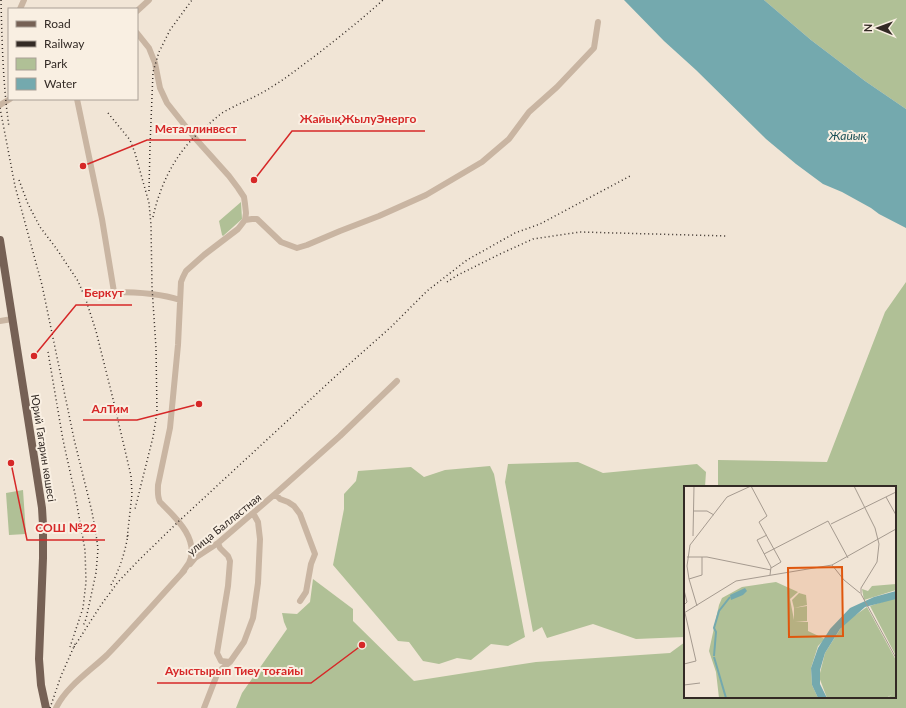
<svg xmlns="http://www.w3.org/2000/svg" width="906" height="708" font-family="Lato,sans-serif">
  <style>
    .green { fill: #b0c096 }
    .water { fill: #74a9ae }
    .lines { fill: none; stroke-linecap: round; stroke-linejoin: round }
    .minor { stroke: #c9b5a2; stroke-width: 6 }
    .major { stroke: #766155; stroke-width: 8 }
    .rail { stroke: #332a25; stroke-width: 1.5; stroke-dasharray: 1 3; stroke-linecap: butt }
    .labels { text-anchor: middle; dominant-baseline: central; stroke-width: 4; stroke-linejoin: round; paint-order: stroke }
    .street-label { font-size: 11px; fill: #332a25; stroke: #f9efe2 }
    .water-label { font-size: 12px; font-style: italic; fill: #1a4f55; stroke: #f9efe2 }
    .inset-river { fill: none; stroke: #74a9ae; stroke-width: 2 }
    .inset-road { fill: none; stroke: #a59a8f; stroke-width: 1 }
    .view { fill: #df570d; fill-opacity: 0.15; stroke: #df570d; stroke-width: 2 }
    .inset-edge { fill: none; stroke: #332a25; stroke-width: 2 }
    .leader { fill: none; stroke: #d62828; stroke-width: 1.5 }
    .callout-dot { fill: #d62828; stroke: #f9efe2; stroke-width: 1.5 }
    .callout-label { font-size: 12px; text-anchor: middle; font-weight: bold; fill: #d62828; stroke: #f9efe2; stroke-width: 4; stroke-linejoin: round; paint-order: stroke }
  </style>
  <rect width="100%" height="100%" fill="#f1e5d6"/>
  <path class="green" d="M764 0H906V109L865 81 811 40Z
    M241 202 242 219 223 236 222 235 219 221Z
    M906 282V708H236L242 693 287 629 284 622 282 613 297 614 310 602 313 579 353 609V621L414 681 536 662 670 653 685 642V697H895V487H718V460L827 462 885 312Z
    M578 462 603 473 697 464 706 472 705 487H685V637L636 639 593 624 547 638 542 627 533 632 505 482 508 464Z
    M490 466 494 474 525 637 508 646 491 644 471 660 457 658 439 664 423 661 409 642 398 641 333 565 344 509V494L356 481 358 471 411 467 424 477 445 470Z
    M23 490 26 534 9 535 6 493Z"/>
  <path class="water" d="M624 0H764L811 40 865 81 906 109V228L879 214 871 208 842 192 823 184 796 164 766 139 696 70 664 41Z"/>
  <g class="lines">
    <path class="minor" d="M20 9 24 0
      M137 11 149 0
      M137 33 149 48 155 63 160 88 167 103 194 137 229 176 238 188 244 197 245 204 246 213 245 220 238 229 204 255 186 271 183 277 181 282 178 345 170 428 158 485C158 491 157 496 160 502 175 517 200 539 189 563 187 566 184 570 182 573
      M77 99 102 219 114 292C136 292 159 293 180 300
      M0 105 10 99
      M245 220 252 219H257L281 242 297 248 307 245 340 231 379 216 426 195 482 162 509 139 529 112 557 87 594 48 598 22
      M0 321 12 319
      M275 494 280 499 288 502 294 506 300 514 315 554 311 564 306 592 300 601
      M218 543 220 548 228 556 230 561 228 586 217 653 221 661 230 662
      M190 564 195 558 218 543 275 494 340 436 397 381
      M56 708C66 687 90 671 107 655 133 628 158 599 184 571
      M204 708 218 672 230 662 244 642 253 618 258 583 260 539 258 522 253 513"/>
    <path class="major" d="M0 240 42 508 43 525V558L39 659 41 685 46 708"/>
    <path class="rail" d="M1 0C2 42 3 85 9 127
      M0 108 15 186 42 285 74 439 92 512 96 534 98 549 96 573 86 619 83 626
      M108 113 130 140 135 153 149 203 151 225 152 287 156 348 157 413 153 437 135 509
      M19 180 28 204 40 227 56 248 78 281 86 300 96 331 114 403 131 476 132 494 127 539
      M149 191 150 146 153 72 159 52 170 30 192 0
      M153 217C161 181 178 148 208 125 212 121 217 117 222 113 239 103 257 97 273 86 288 77 301 66 315 56 338 38 361 20 383 0
      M447 282 456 276 500 254 533 239 580 232 727 236
      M48 352 63 440 75 494 85 550 86 582 83 608 70 647
      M111 585C120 569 125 552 128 535
      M74 647 101 605 118 582 139 560 179 521 338 374 391 327 427 291 467 260 515 233 540 224 632 175
      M50 708 61 676 76 642"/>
  </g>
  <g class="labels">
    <g class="street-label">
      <text transform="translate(44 448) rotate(81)">Юрий Гагарин көшесі</text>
      <text transform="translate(224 524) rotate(-39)">улица Балластная</text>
    </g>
    <g class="water-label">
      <text x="848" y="135">Жайық</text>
    </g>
  </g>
  <g transform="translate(684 486)">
    <rect width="212" height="212" fill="#f1e5d6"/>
    <path d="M92 96 114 106 106 113 110 134V122L123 120V135L111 136H124V145L141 153 134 160 127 182 128 199 134 212H35L32 186 25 165 35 119 38 112 58 101ZM212 98V104L180 114 178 103 184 105 188 100ZM115 107 122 109 123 119 110 122 108 114ZM207 113H212V170L186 120ZM183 121 212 174V212H203L209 208 202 212H143L135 191 141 167 160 137Z" fill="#b0c096"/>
    <path d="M61 102 63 105 59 109 47 114 46 109ZM212 105V113L181 121 156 143 141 167 136 184V198L143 212H134L128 199 127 182 134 162 146 143 166 122 190 111Z" fill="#74a9ae"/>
    <path class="inset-river" d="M30 170 32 146 30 142 35 125 46 111M30 171 42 212"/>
    <path class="inset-road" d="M67 0 83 30 75 36 97 76 87 82M170 0 191 42 195 58 193 76 177 102V108L212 172M202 11 212 29M10 25H23L30 29M147 38 212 6M83 49 73 54 87 81 86 89M9 50 10 0M80 68 144 35 164 72M3 71H23L87 84M148 79 160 94 176 107M5 93 3 80 6 59 43 11 67 0M0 104 3 116 0 119M13 120 5 93 18 89V71M0 127 52 95 148 79 212 43M0 178 12 175 1 127M0 199 16 197"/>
    <path class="view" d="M158 81 159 150 105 151 104 82Z"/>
    <rect width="212" height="212" class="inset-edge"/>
  </g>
  <path class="leader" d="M254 180L292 131H425M83 166L147 140H246M34 356L76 305H132M199 404L137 420H83M11 463L27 540H105M362 645L311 683H157"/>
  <g class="callout-dot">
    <circle cx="254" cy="180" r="4"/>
    <circle cx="83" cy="166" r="4"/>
    <circle cx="34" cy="356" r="4"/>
    <circle cx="199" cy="404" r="4"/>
    <circle cx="11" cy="463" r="4"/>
    <circle cx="362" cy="645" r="4"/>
  </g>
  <g class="callout-label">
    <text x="358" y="123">ЖайықЖылуЭнерго</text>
    <text x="196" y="133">Металлинвест</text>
    <text x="104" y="297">Беркут</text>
    <text x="110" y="413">АлТим</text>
    <text x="66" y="532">СОШ №22</text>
    <text x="234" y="675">Ауыстырып Тиеу тоғайы</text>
  </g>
  <rect x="8" y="8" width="130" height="92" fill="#f9efe2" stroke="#aaa096"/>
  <rect x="16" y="21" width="20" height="6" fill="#766155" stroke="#aaa096"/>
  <text x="44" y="28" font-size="12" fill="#332a25">Road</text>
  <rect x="16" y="41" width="20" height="6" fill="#332a25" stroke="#aaa096"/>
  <text x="44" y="48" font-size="12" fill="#332a25">Railway</text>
  <rect x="16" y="58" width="20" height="12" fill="#b0c096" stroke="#aaa096"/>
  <text x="44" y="68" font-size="12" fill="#332a25">Park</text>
  <rect x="16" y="78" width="20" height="12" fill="#74a9ae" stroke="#aaa096"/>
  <text x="44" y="88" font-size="12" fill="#332a25">Water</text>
  <g transform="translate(878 28) rotate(271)" stroke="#f9efe2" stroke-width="3" paint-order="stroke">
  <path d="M0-3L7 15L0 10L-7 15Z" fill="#332a25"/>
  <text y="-6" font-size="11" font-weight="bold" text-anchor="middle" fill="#332a25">N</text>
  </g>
</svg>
